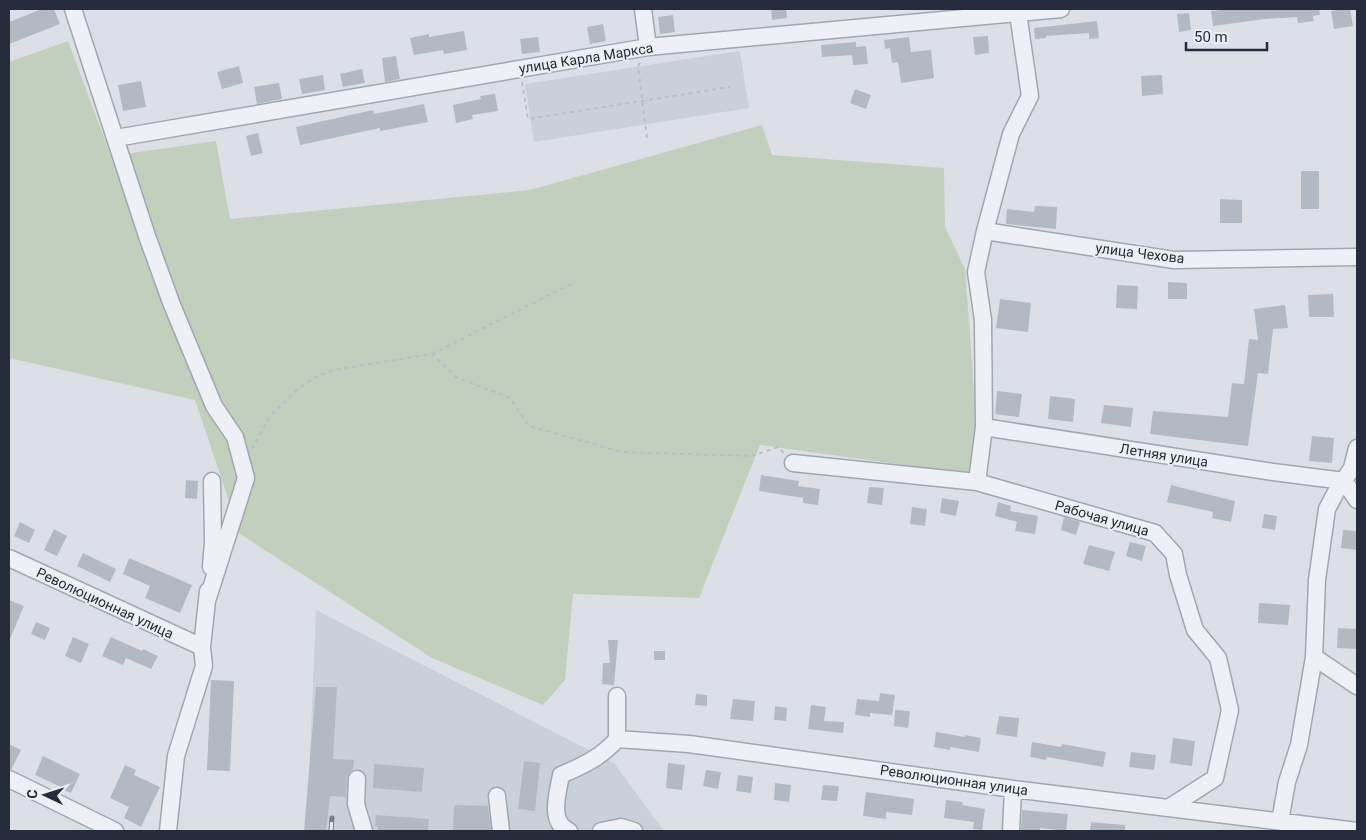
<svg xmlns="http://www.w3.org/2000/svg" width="1366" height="840" font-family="Roboto,sans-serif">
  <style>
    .built { fill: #cacfd8 }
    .green { fill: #c1d0bc }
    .building { fill: #b3b9c3 }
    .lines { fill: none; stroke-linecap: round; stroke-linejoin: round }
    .minor-casing { stroke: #a1a7b0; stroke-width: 19 }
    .path { stroke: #babdc5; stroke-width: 2; stroke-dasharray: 4 4; stroke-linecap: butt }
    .minor { stroke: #eef0f5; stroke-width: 16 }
    .rail-casing { stroke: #757f90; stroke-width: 5 }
    .rail { stroke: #ebeff4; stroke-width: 3; stroke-dasharray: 9; stroke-linecap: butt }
    .labels { text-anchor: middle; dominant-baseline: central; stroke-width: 4; stroke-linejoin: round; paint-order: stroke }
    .street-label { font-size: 14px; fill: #252d3d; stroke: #ebeff4 }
  </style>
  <rect width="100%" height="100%" fill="#dce0e6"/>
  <path class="built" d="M740 51 749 108 534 142 525 84Z
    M316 610 614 763 664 831H307Z"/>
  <path class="green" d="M68 41 111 156 216 141 230 219 530 190 762 125 772 155 944 168 945 227 965 269 976 417 969 474 760 445 699 598 573 594 565 680 543 705 432 658 240 534 195 400 9 358V62Z"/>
  <path class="building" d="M42 9H54L60 24 9 44V22Z
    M771 9H786L787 18 772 20Z
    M1231 9H1319L1320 15 1313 16 1314 21 1298 23 1297 17 1265 19 1213 26 1211 11Z
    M1344 9H1350L1353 26 1334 29 1331 11Z
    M1189 13 1191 30 1179 32 1177 14Z
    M673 15 675 32 660 34 658 17Z
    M1097 21 1099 38 1089 39V33L1046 36V38L1035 39 1034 28Z
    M603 24 606 41 590 44 587 27Z
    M464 31 467 50 444 54 443 50 414 55 410 38 429 34V37Z
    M988 36 989 53 975 55 973 37Z
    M538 37 540 52 522 54 520 39Z
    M909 37 911 52 931 50 934 78 901 83 898 62 892 63 890 48 885 49 884 40Z
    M856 42V47L866 46 868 64 853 65 852 55 822 57 821 45Z
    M396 56 400 79 385 82 382 58Z
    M239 66 243 83 222 89 217 72Z
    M362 69 365 83 343 87 340 74Z
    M323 75 325 90 302 94 299 79Z
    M1162 75 1163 94 1142 96 1141 76Z
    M141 81 146 107 123 111 118 85Z
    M279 83 282 99 257 104 254 87Z
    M855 89 871 95 866 109 850 103Z
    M495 94 498 111 472 115 473 119 456 123 453 105 481 99 480 96Z
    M424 104 428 122 380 131V128L300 145 296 127 373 110 374 114Z
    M258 133 263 153 251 156 246 136Z
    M1301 171H1319V209H1301Z
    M1220 199 1242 200V223H1220Z
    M1035 206 1057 207 1056 229 1006 224 1007 209 1034 212Z
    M1168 282 1187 283V299H1168Z
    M1117 285 1138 286 1137 309 1116 308Z
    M1333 294 1334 317H1309L1308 295Z
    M1000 299 1031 303 1028 332 996 328Z
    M1285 305 1288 328 1273 329 1268 374 1258 373 1248 446 1150 434 1153 411 1228 417 1232 383 1244 384 1249 339 1258 340 1254 309Z
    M997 391 1022 394 1019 417 995 414Z
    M1050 396 1075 399 1073 422 1048 419Z
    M1104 405 1133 408 1131 427 1101 423Z
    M1312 436 1334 438 1332 463 1309 461Z
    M761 475 799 481 798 486 820 489 818 505 803 503V498L759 491Z
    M186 480 198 481 197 499 185 498Z
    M1171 485 1235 501 1231 522 1212 518 1213 512 1167 502Z
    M869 487 884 488 882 505 867 503Z
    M942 498 959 501 956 516 940 513Z
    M998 502 1011 506 1010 511 1038 516 1035 534 1015 531 1017 522 995 516Z
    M912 507 927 509 925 526 910 524Z
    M1264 514 1277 516 1275 530 1262 528Z
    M1064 517 1080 522 1076 535 1061 530Z
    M20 522 35 530 29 543 14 536Z
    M54 529 67 536 57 556 44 550Z
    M1343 530 1357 531V550L1341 548Z
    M1130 542 1146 546 1142 561 1126 556Z
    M1089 545 1115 552 1109 571 1083 564Z
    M83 553 116 569 110 582 77 566Z
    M129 558 192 585 180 613 145 598 150 586 123 574Z
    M9 600 24 606 9 641Z
    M1259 603 1290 605 1288 625 1258 623Z
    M36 622 50 628 45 640 31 634Z
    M1338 628 1357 629V649L1337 648Z
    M73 637 89 644 81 663 65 656Z
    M111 637 142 651 143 649 158 656 151 669 126 658 123 665 102 656Z
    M608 640H618L614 685 602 684 603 663H610Z
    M654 651H665V660H654Z
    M211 680 234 681 230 771 207 770Z
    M316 687H337L333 759 354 760 353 770 349 773 347 778 346 797 330 796 326 831H304Z
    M880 693 895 695 892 715 870 713V717L855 715 857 699 879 701Z
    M696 694 707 695V706L695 705Z
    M733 699 755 701 753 721 730 719Z
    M811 705 826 707 824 721 844 722 843 733 808 729Z
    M775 706 787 708 786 721 774 720Z
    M895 710 910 711 908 728 894 726Z
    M999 716 1019 718 1017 737 996 734Z
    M936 732 965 737V735L981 738 979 752 950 747V750L934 747Z
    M1173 738 1195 741 1192 766 1170 763Z
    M1032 742 1061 747 1062 744 1106 752 1103 767 1047 757 1046 760 1030 757Z
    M9 744 21 750 11 770 9 769Z
    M1131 752 1156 755 1154 770 1129 767Z
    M43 756 80 774 71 793 60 788 61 787 35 775Z
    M524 761 540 763 535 811 518 809Z
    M668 763 685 765 682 790 666 788Z
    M374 764 424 768 422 792 373 788Z
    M125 765 136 770 134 775 160 787 141 827 124 818 129 807 110 798Z
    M706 770 721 772 718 789 703 786Z
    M738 775 753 777 751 793 736 791Z
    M775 783 791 785 789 802 774 800Z
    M823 785 839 786 837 801 821 800Z
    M866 792 914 799 912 815 886 812V819L863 816Z
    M946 800 963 802 962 805 985 809 982 830 973 829 974 822 944 818Z
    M454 805 488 806 491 831H453Z
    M1022 810 1068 814 1066 831 1040 828V831H1021Z
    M376 815 429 819 428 831H378V827L375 826Z
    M1091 822 1125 825V831H1090Z"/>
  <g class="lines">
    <g class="minor-casing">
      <path id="minor" d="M73 9 147 236 172 305 214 406 235 437 246 478 207 601
        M643 9 648 47
        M116 138 648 47 1061 9
        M985 231 1174 260 1357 257
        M984 427 1273 472 1344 481
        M793 463 977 482 1155 533 1174 554 1178 575 1195 630 1218 658 1230 710 1215 778 1170 807
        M1344 481 1357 500
        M977 482 984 427 983 320 976 272 985 231 1011 134 1030 96 1018 13
        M9 558 202 647
        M211 567 213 541 212 481
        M1314 657 1357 686
        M617 739V696
        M9 779 115 831
        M357 779 356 804 364 831
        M497 796 501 831
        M1280 821 1287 782 1299 745 1314 657 1317 580 1327 509 1336 492 1352 468 1357 448
        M168 831 176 756 204 666 202 647 208 591
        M569 831C548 822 558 793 561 775 582 766 602 757 617 739L689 744 1013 789 1357 831
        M601 831 621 827 634 831
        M1011 831 1013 789"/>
    </g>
    <path class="path" d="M640 63 638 66 647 138
      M522 82 528 119 730 87
      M432 354 575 282
      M252 449 270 416 299 388 316 377 334 370 432 354 456 377 510 398 529 426 622 452 752 456 778 447 785 454"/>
    <use href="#minor" class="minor"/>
    <g class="rail-casing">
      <path id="rail" d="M331 831 332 818"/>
    </g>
    <use href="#rail" class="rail"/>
  </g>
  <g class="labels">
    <g class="street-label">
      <text transform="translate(586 58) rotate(-9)">улица Карла Маркса</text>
      <text transform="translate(1140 253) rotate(7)">улица Чехова</text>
      <text transform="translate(1164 455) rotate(9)">Летняя улица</text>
      <text transform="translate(1102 518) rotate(16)">Рабочая улица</text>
      <text transform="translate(105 603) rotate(25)">Революционная улица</text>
      <text transform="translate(954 780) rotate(8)">Революционная улица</text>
    </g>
  </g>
  <rect width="1366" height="840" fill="none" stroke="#252d3d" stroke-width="20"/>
  <g transform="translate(45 795) rotate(274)" stroke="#ebeff4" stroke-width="4" paint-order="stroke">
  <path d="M0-4L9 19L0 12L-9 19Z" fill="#252d3d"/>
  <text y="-8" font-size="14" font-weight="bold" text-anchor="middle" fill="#252d3d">С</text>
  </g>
  <path d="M1186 42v8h81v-8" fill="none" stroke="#252d3d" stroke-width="2.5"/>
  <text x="1194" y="42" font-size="15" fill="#252d3d" stroke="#ebeff4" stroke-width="4" paint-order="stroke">50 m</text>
</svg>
